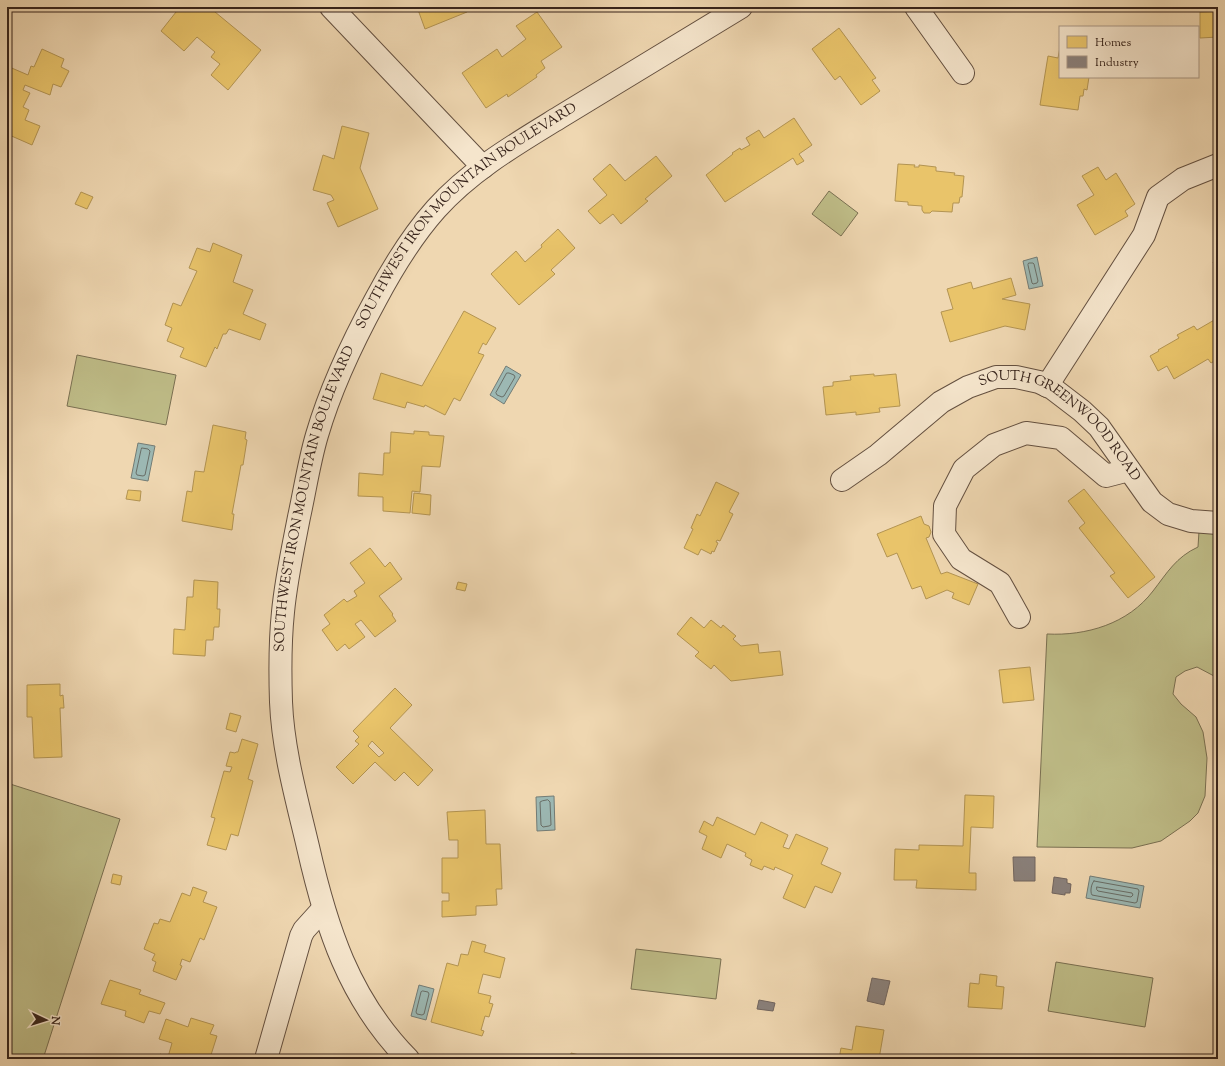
<svg xmlns="http://www.w3.org/2000/svg" width="1225" height="1066" font-family="'Sorts Mill Goudy',serif">
  <style>
    .green { fill: #bfbd88; stroke: #7a7052 }
    .water { fill: #9cb8b3; stroke: #737c76 }
    .homes { fill: #e9c46a; stroke: #b39452; fill-rule: evenodd }
    .industry { fill: #8a817c; stroke: #71655f }
    .lines { fill: none; stroke-linecap: round; stroke-linejoin: round }
    .shore { stroke: #696e67; stroke-width: 1 }
    .minor-casing { stroke: #645040; stroke-width: 24 }
    .minor { stroke: #f5e5cc; stroke-width: 22 }
    .labels { text-anchor: middle; dominant-baseline: central; stroke-width: 4; stroke-linejoin: round; paint-order: stroke }
    .street-label { font-size: 14px; fill: #36231b; stroke: #f5e5cc }
  </style>
  <rect width="100%" height="100%" fill="#efd7b1"/>
  <filter id="stains"><feTurbulence type="fractalNoise" baseFrequency=".005" numOctaves="4"/><feColorMatrix values="0 0 0 0 .2 0 0 0 0 .09 0 0 0 0 .02 0 0 0 .5 -.17"/></filter>
  <radialGradient id="worn" r=".72"><stop offset=".6" stop-color="#630" stop-opacity="0"/><stop offset="1" stop-color="#630" stop-opacity=".3"/></radialGradient>
  <path class="green" d="M829 191 858 213 841 236 812 214Z
    M77 355 176 375 166 425 67 406Z
    M1199 531 1218 532V675L1214 676 1197 667 1185 671 1176 677 1173 694 1181 704 1196 717 1203 732 1207 758 1205 796 1198 813 1190 821 1161 841 1132 848 1037 847 1047 634C1086 636 1128 624 1153 591 1167 573 1176 557 1198 547Z
    M7 783 120 819 43 1059H7Z
    M636 949 721 959 716 999 631 989Z
    M1056 962 1153 978 1145 1027 1048 1011Z"/>
  <path class="water" d="M1037 257 1043 286 1029 289 1023 261Z
    M506 366 521 375 504 404 490 395Z
    M138 443 155 446 148 481 131 478Z
    M554 796 555 830 537 831 536 797Z
    M1090 876 1144 886 1140 908 1086 898Z
    M419 985 434 989 426 1020 411 1016Z"/>
  <path class="homes" d="M180 7H209L261 50 228 90 211 75 220 64 211 57 215 52 197 37 184 51 161 31Z
    M417 7H464L467 12 425 29Z
    M1218 11V37L1200 38V12Z
    M537 12 562 47 541 61 545 68 536 75 537 77 508 97 507 94 486 108 462 73 497 49 502 57 526 39 516 26Z
    M839 28 876 78 872 80 880 91 861 105 840 76 835 80 812 49Z
    M1060 47V77H1089L1087 90 1084 89 1083 96H1080L1078 110 1040 105 1048 56 1058 58Z
    M42 49 64 59 61 67 69 71 61 87 53 84 50 95 25 85 23 90 30 93 23 107 29 110 25 120 40 126 32 145 7 134V66L28 75 31 66 34 67Z
    M794 118 812 145 799 154 804 161 797 165 793 158 725 202 706 175 733 154 732 153 740 148 741 150 750 145 746 138 759 130 764 138Z
    M342 126 369 133 360 168 378 209 338 227 327 203 334 200 331 195 313 190 323 155 334 159Z
    M656 156 672 176 645 199 648 201 621 224 613 214 600 224 588 211 607 195 593 179 610 164 625 181Z
    M898 164 915 165 914 167H919V165L936 167V171L955 173 954 175 964 176 962 197H960L959 203H953L952 212 932 211 930 213H924L922 210V206L908 205V202L895 201Z
    M1098 167 1106 180 1116 173 1135 204 1125 211 1128 216 1095 235 1077 205 1094 195 1082 176Z
    M81 192 93 197 87 209 75 204Z
    M558 229 575 248 551 270 555 274 519 305 491 274 516 251 525 262 542 247 541 245Z
    M213 243 242 255 233 282 253 290 243 314 266 324 260 340 229 329 226 334H223L217 349 215 347 206 367 180 357 184 348 167 341 172 328 165 325 173 303 181 306 197 271 189 268 197 248 210 252Z
    M1218 259V272L1213 262Z
    M1011 278 1016 295 1002 299 1030 304 1025 330 1005 326 950 342 941 312 953 309 947 289 971 282 973 289Z
    M464 311 496 328 486 345 483 343 478 353 484 355 460 401 454 398 445 415 425 405 424 407 407 402 405 408 373 399 381 373 422 386Z
    M1218 313V359L1211 363 1208 359 1174 379 1167 366 1158 371 1150 356 1159 351 1158 350 1179 338 1177 335 1194 326 1197 330 1216 319 1215 316Z
    M874 374V376L896 374 900 406 879 408 880 412 856 415V412L826 415 823 387 833 386V382L851 380 850 376Z
    M213 425 246 432 245 439 247 440 243 465H241L232 514H234L232 530 182 521 187 491 192 492 195 471 204 472Z
    M414 431 429 432V435L444 436 440 467 422 466 420 492 412 491 410 513 383 511V497L358 496 359 473 383 475 384 453H390L391 432 414 434Z
    M716 482 739 493 729 512 733 514 720 541 717 540 716 542 718 543 714 552 712 551 711 554 701 549 698 555 684 548 693 529 691 528 697 514 700 516Z
    M1084 489 1155 577 1128 598 1110 576 1115 573 1079 528 1085 523 1068 501Z
    M128 490 141 491 140 501 126 499Z
    M414 493 431 495 430 515 412 513Z
    M921 516 924 524 929 526 931 532 929 537 926 538 941 574 947 572 978 584 969 605 952 598 954 593 947 590 926 599 921 586 912 589 897 553 887 557 877 534Z
    M370 548 385 567 390 562 402 579 379 596 393 614 392 615 396 621 375 637 361 620 355 624 365 637 349 649 345 644 337 651 322 630 330 624 324 615 344 599 347 602 357 596 354 591 365 583 350 563Z
    M194 580 218 582 217 609H220L219 627H214L213 640H206L205 656 173 654 174 629 185 630 187 597H193Z
    M458 582 467 584 465 591 456 589Z
    M691 617 704 628 711 620 721 628 723 625 736 636 733 639 741 646 758 644 759 653 780 651 783 675 731 681 714 665 711 669 695 656 699 652 677 634Z
    M1030 667 1034 700 1003 703 999 670Z
    M60 684V696L63 695 64 708H60L62 757 34 758 32 717H27V685Z
    M395 688 412 705 390 728 433 770 418 786 404 772 395 781 375 762 353 784 336 767 359 744 355 741 359 737 353 731ZM372 741 384 753 379 757 368 746Z
    M230 713 241 716 236 732 226 729Z
    M242 739 258 744 248 779 253 781 238 836 231 834 226 850 207 845 215 818 211 817 224 771 230 772 232 767 226 766 230 752 235 753 236 752H238Z
    M965 795 994 796 993 828 971 827 969 873H976V890L916 888 917 880H894L895 849 919 850V845L963 846Z
    M485 810 486 844H500L502 889H496L497 905 476 906V915L442 917V901H449V893H442V858H458V840H449L447 812Z
    M717 817 755 835 761 822 788 835 783 847 789 849 796 834 828 848 821 864 841 873 832 893 815 886 805 908 783 898 793 875 775 867 774 870 764 866 762 870 750 865 752 860 745 856 746 853 727 844 721 858 702 849 707 836 699 832 704 821 713 826Z
    M113 874 122 876 120 885 111 883Z
    M193 887 207 892 203 902 217 907 204 940 200 938 190 962 182 959 180 965 182 966 176 980 153 971 156 962 152 960 155 954 144 949 154 923 158 924 160 919 170 922 182 893 190 896Z
    M472 941 486 945 484 952 505 958 500 978 483 974 478 993 491 996 489 1003 493 1004 489 1017 485 1016 481 1030 484 1031 482 1036 431 1022 447 963 458 966 461 954 468 955Z
    M980 974 997 976 996 986 1004 987 1002 1009 968 1007 970 983 979 984Z
    M110 980 141 990 139 994 165 1003 160 1014 149 1011 144 1023 125 1016 126 1011 101 1004Z
    M191 1018 214 1025 210 1034 217 1036 210 1058 198 1055 197 1059H158L160 1054 168 1057 172 1043 159 1039 166 1019 188 1027Z
    M856 1026 884 1030 879 1059H839L841 1048 852 1050Z
    M571 1053 596 1059H570Z"/>
  <path class="industry" d="M1013 857H1035V881H1014Z
    M1054 877 1067 879V883L1071 884 1070 893H1065V895L1052 893Z
    M872 978 890 981 884 1005 867 1001Z
    M759 1000 775 1003 773 1011 757 1009Z"/>
  <g class="lines">
    <path class="shore" d="M1029 263H1033L1034 264 1038 281 1037 283 1033 284 1032 283 1028 265Z
      M507 373H509L514 375 515 377 504 396 502 397 497 395 496 393Z
      M142 448 148 449 150 451 145 475 143 476 137 475 136 473 141 450Z
      M548 800 550 802 551 825 549 826 543 827 541 825 540 802 542 801Z
      M1094 881 1138 889 1139 891 1137 902 1135 903 1092 895C1090 892 1091 884 1094 881Z
      M1097 887 1132 893 1133 895 1131 897 1098 891 1097 890Z
      M423 991 428 992 429 994 424 1014 422 1015 417 1014 416 1012 421 992Z"/>
    <g class="minor-casing">
      <g id="minor">
        <path d="M331 7 483 167"/>
        <path d="M916 7 963 73"/>
        <path d="M1047 386 1144 235 1158 197 1183 179 1218 165"/>
        <path id="s1" d="M842 480 878 455 941 402 968 387 996 377H1016L1039 382 1052 388 1082 411 1099 427 1152 502 1168 514 1191 521 1218 523"/>
        <path d="M1019 617 1000 583 961 559 944 534 945 506 964 469 994 445 1026 433 1061 438 1106 476 1129 470"/>
        <path d="M266 1059 301 936 304 930 323 909"/>
        <path id="s2" d="M408 1059C349 999 326 927 308 847 297 800 283 751 281 702 280 672 280 641 283 612 286 580 293 548 299 517 305 490 309 462 317 435 331 387 352 343 376 299 393 267 412 236 436 209 471 170 516 144 560 117 620 80 681 44 741 7"/>
      </g>
    </g>
    <use href="#minor" class="minor"/>
  </g>
  <g class="labels">
    <g class="street-label">
      <text stroke="none"><textPath href="#s2" startOffset="929">SOUTHWEST IRON MOUNTAIN BOULEVARD</textPath></text>
      <text stroke="none"><textPath href="#s1" startOffset="270">SOUTH GREENWOOD ROAD</textPath></text>
      <text stroke="none"><textPath href="#s2" startOffset="593">SOUTHWEST IRON MOUNTAIN BOULEVARD</textPath></text>
    </g>
  </g>
  <rect width="1225" height="1066" fill="none" stroke="#efd7b1" stroke-width="24"/>
  <rect x="8" y="8" width="1209" height="1050" fill="none" stroke="#36231b" stroke-width="2"/>
  <rect x="12" y="12" width="1201" height="1042" fill="none" stroke="#36231b"/>
  <rect x="1059" y="26" width="140" height="52" fill="#f5e5cc" stroke="#a99785"/>
  <rect x="1067" y="36" width="20" height="12" fill="#e9c46a" stroke="#a99785"/>
  <text x="1095" y="46" font-size="12" fill="#36231b">Homes</text>
  <rect x="1067" y="56" width="20" height="12" fill="#8a817c" stroke="#a99785"/>
  <text x="1095" y="66" font-size="12" fill="#36231b">Industry</text>
  <g transform="translate(46 1020) rotate(94)" stroke="#f5e5cc" stroke-width="3" paint-order="stroke">
  <path d="M0-3L7 15L0 10L-7 15Z" fill="#36231b"/>
  <text y="-6" font-size="11" font-weight="bold" text-anchor="middle" fill="#36231b">N</text>
  </g>
  <rect width="100%" height="100%" filter="url(#stains)"/>
  <rect width="100%" height="100%" fill="url(#worn)"/>
</svg>
